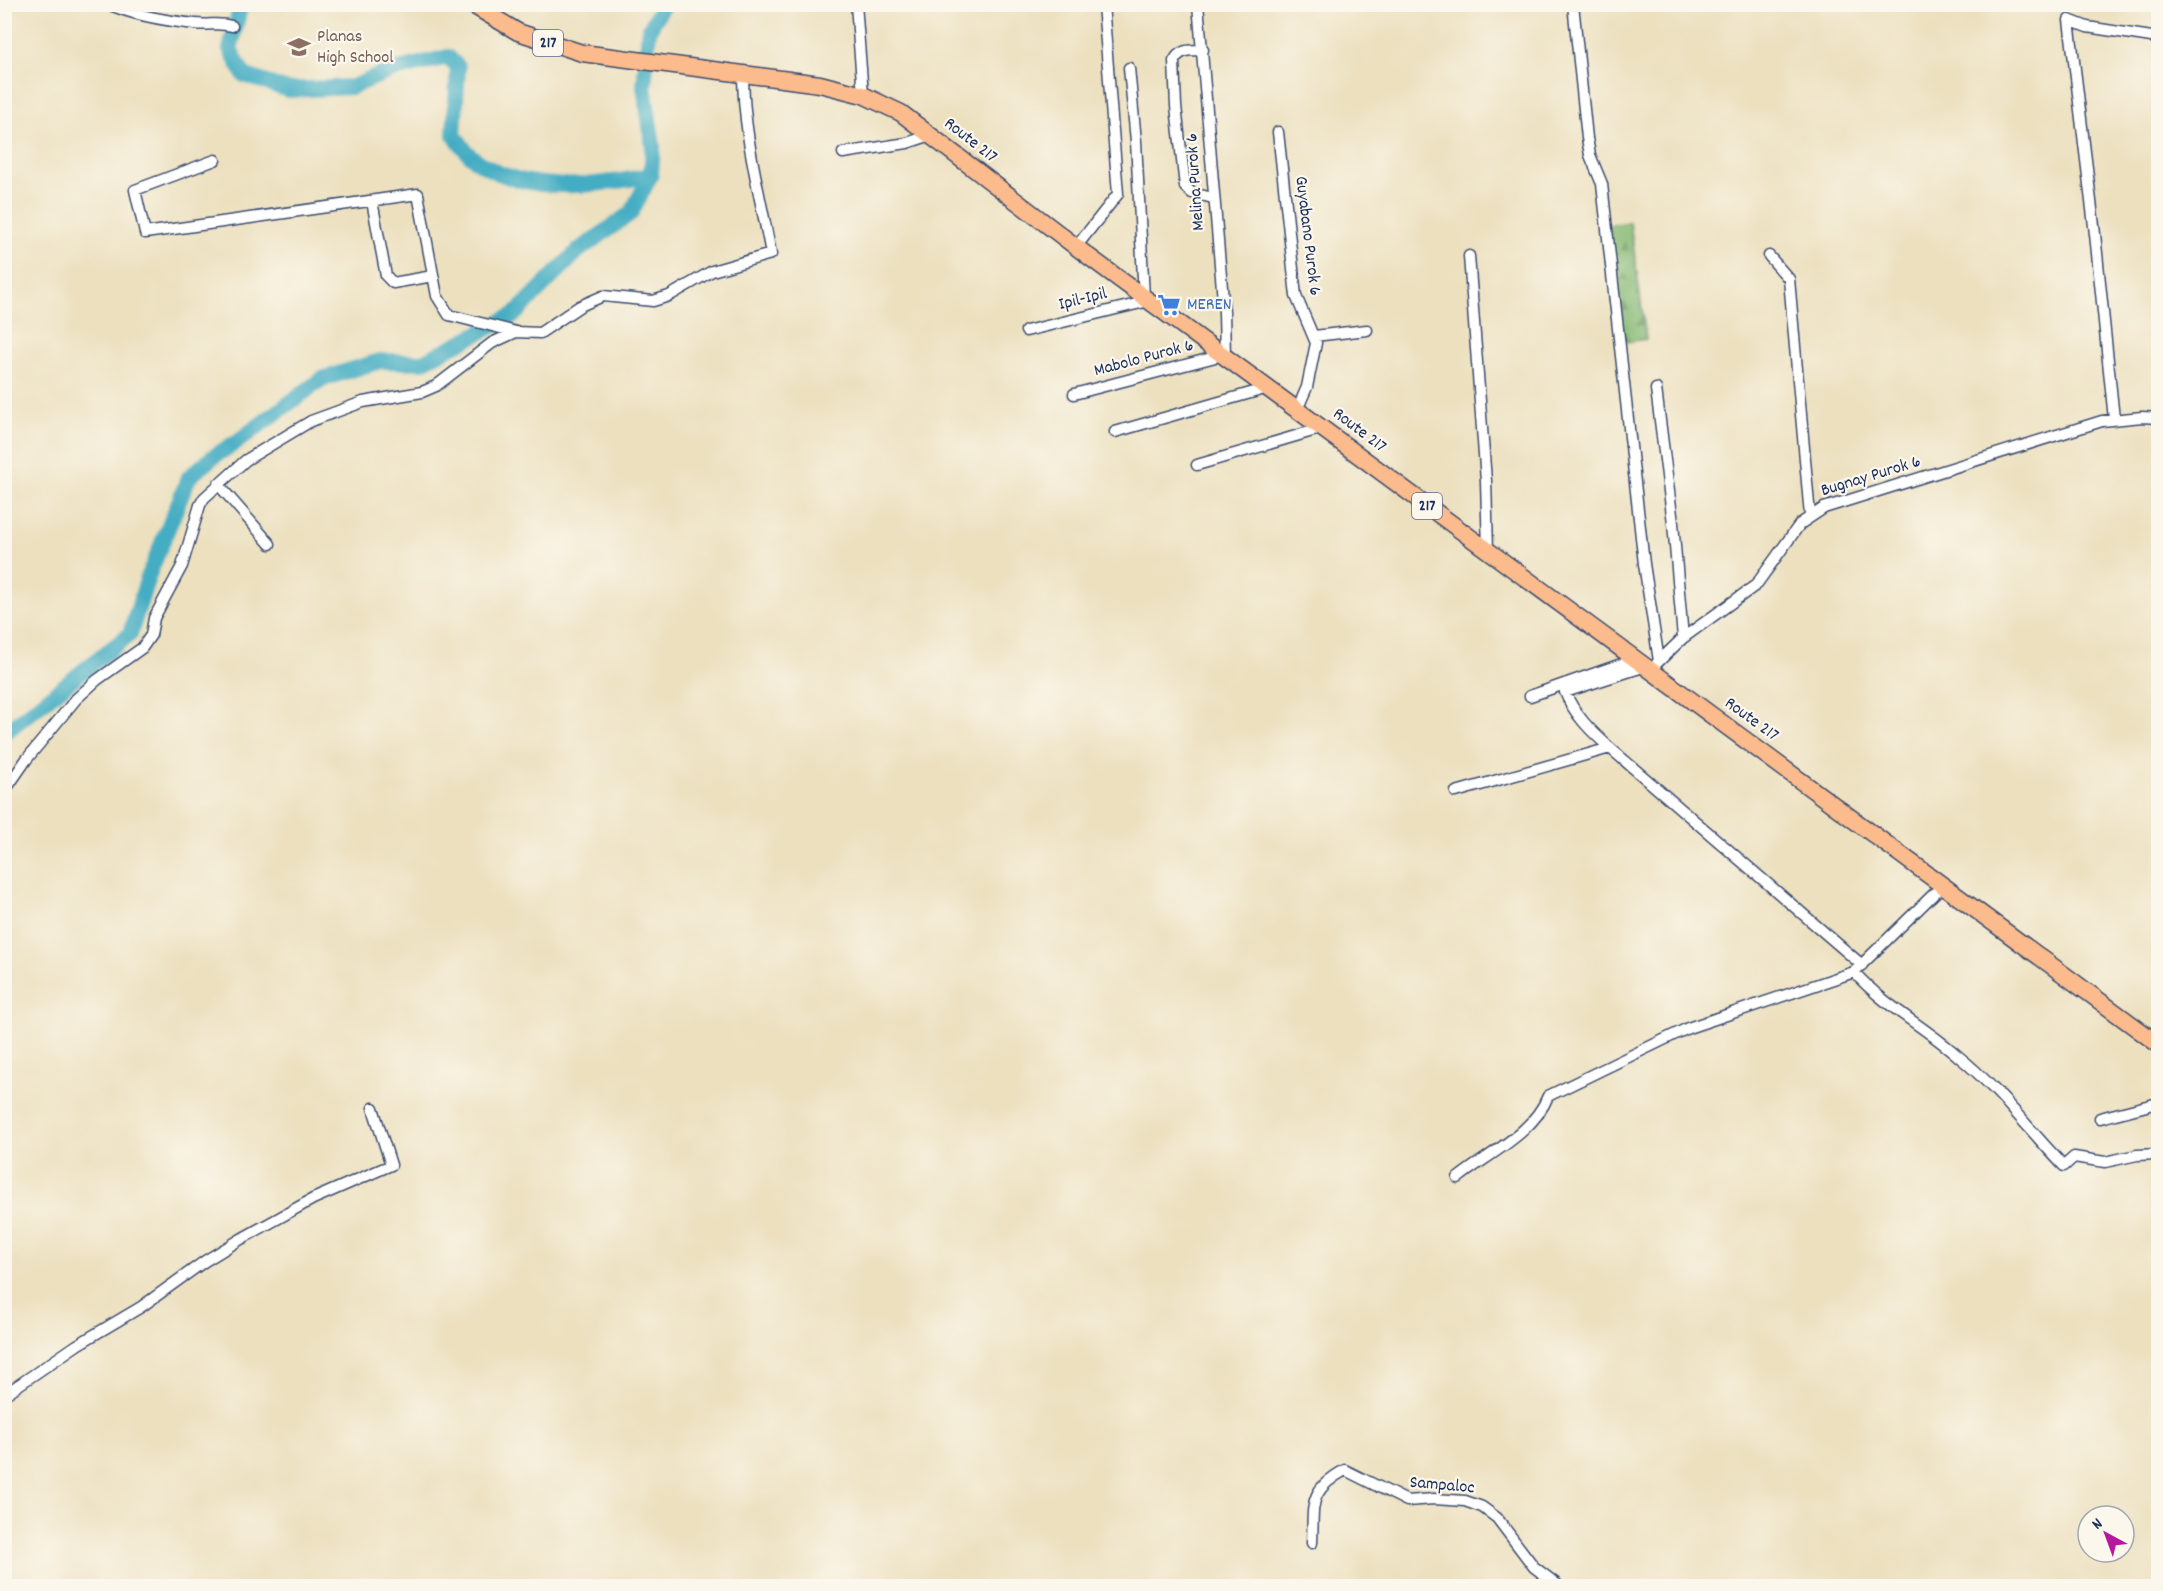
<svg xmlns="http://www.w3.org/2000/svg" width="2163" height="1591" font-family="Dekko,sans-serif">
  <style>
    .forest { fill: url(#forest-firs); stroke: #507469; stroke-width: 1.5 }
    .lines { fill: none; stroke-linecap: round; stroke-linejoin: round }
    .river { stroke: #44adc3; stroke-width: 16 }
    .street-casing { stroke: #3a4a6d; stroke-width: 13 }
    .primary-casing { stroke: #3a4a6d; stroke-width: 19 }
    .street { stroke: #fff; stroke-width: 10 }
    .primary { stroke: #fbbb8c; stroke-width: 16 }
    .labels { text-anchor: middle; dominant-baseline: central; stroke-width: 4.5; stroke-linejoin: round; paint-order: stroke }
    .shield { fill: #fbf7ec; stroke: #5e6b89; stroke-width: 1.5 }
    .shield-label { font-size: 16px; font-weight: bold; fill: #1b2f5e }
    .education-label { font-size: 18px; fill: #785e54; stroke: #fbf7ec; text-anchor: start }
    .street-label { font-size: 18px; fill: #1b2f5e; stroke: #fbf7ec }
    .shop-label { font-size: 18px; fill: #366cbe; stroke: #fbf7ec; text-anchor: start }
  </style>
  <defs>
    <pattern id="forest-firs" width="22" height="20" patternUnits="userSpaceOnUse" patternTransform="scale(1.5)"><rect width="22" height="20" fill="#86b974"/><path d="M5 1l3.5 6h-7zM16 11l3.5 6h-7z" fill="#6d9762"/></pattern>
  </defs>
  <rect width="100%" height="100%" fill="#fbf7ec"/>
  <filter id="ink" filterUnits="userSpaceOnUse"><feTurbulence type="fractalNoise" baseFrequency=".0167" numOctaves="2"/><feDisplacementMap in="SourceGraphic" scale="12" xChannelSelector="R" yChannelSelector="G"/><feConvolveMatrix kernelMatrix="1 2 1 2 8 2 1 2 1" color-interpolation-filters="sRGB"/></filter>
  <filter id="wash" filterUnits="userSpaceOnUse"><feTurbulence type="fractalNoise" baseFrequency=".008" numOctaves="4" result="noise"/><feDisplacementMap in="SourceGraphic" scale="24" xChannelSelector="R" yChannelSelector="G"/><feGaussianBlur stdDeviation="1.35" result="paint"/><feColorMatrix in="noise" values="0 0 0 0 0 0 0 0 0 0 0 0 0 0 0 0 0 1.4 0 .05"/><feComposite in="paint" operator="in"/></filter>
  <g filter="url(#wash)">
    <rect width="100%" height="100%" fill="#ece0bf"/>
    <path class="forest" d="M1630 222 1646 339 1619 343 1603 226Z"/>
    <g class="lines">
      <path class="river" d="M241 4 230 49 244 75 288 90 352 87 390 71 448 57 458 67 454 135C460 142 465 151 472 157 520 196 595 187 651 175
        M4 733 130 634 148 577 189 477 213 457 238 441 322 379 380 361 422 362 514 315 578 251 631 213 651 175 653 146 644 87 649 30 664 4"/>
    </g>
  </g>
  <g filter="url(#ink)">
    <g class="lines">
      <g class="street-casing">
        <path id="street" d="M108 4C133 15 168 21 195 24 209 26 217 22 232 26
          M856 4 863 95
          M1198 4 1224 312 1225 357
          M1573 4 1587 138 1590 155 1602 184 1644 564 1659 661
          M4 6 8 4
          M1203 50C1191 50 1180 49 1174 61L1176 106 1185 187 1192 193 1213 198
          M1129 68 1136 141 1144 298
          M1278 132 1296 296 1316 343 1307 387 1297 410
          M843 153 907 143 931 135
          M215 160 135 190 145 233 418 194 437 296 449 315 516 332
          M372 201 386 276 393 283 433 276
          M1076 247 1118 194 1103 4
          M1469 256 1486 481 1488 550
          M1769 256 1789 279 1810 516
          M1026 331 1149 301
          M1314 336 1367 330
          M1656 389 1673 523 1683 638
          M1074 394 1223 355
          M2114 419 2095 234 2069 20 2087 27 2158 38
          M1115 432 1268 388
          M1197 465 1323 428
          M218 484 270 544
          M1657 663 1683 638 1756 585 1800 524 1824 508 2102 421 2142 417 2158 418
          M1646 666 1565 692C1575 716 1591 731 1610 748L1862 965
          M1530 696 1636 659
          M4 792 26 760 76 699 97 680 142 648 151 635 154 618 182 566 200 505 204 498 246 460 311 421 363 402 422 392 436 386 492 343 516 332 540 333 580 306 603 296 653 301 669 296 712 271 771 254C760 193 743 135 743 72
          M1456 792 1610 748
          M1854 972C1884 1006 1924 1026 1958 1056 1998 1088 2029 1130 2064 1166L2074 1157 2105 1162 2137 1155 2158 1154
          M2100 1118 2158 1103
          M1458 1178C1489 1153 1533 1134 1548 1096L1688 1028 1854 972 1941 887
          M4 1395 77 1345 141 1307 205 1261 241 1239 313 1199 391 1165 373 1108
          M1312 1543C1314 1505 1307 1491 1345 1470L1407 1501 1434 1499 1465 1501 1482 1507 1497 1518 1534 1567 1559 1586"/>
      </g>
      <g class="primary-casing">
        <path id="primary" d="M471 4 518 32 582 53 820 84 863 95 901 113 1088 256 2158 1044"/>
      </g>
      <use href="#street" class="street"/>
      <use href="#primary" class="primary"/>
    </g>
  </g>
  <defs>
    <g id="school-bare" transform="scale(1.8)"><path d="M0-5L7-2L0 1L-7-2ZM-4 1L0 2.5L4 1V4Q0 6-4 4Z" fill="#8d6e63" stroke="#fbf7ec" stroke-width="2.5" paint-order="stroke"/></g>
    <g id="supermarket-bare" transform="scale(1.8)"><path d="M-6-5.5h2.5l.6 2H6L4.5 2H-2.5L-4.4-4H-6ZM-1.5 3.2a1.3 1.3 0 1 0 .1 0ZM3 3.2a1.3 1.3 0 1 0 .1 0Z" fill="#3f7fe0" stroke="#fbf7ec" stroke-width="2.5" paint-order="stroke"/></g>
  </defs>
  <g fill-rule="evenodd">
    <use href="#school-bare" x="299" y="47"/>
    <use href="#supermarket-bare" x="1169" y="305"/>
  </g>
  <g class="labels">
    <g class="shield">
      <rect x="533" y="30" width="30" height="26" rx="4.5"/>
      <rect x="1412" y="493" width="30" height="26" rx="4.5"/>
    </g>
    <g class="shield-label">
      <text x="548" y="43">217</text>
      <text x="1427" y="506">217</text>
    </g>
    <g class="education-label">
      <text x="317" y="37">Planas<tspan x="317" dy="21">High School</tspan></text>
    </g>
    <g class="street-label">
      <text transform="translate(970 141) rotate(38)">Route 217</text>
      <text transform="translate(1196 182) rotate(-94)">Melina Purok 6</text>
      <text transform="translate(1307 236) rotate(83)">Guyabano Purok 6</text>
      <text transform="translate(1083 300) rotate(-14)">Ipil-Ipil</text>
      <text transform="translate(1144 359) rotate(-15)">Mabolo Purok 6</text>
      <text transform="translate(1359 431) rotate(37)">Route 217</text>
      <text transform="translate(1871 477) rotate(-17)">Bugnay Purok 6</text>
      <text transform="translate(1751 720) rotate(36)">Route 217</text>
      <text transform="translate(1442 1486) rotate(5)">Sampaloc</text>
    </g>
    <g class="shop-label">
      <text x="1187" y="305">MEREN</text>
    </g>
  </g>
  <rect width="2163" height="1591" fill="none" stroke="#fbf7ec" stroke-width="24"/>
  <g transform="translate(2106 1534) rotate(319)"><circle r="28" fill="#fbf7ec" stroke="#a1a7b3" stroke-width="1.5"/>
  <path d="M0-4.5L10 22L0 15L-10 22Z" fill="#b5179e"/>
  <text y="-9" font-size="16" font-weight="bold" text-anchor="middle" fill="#1b2f5e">N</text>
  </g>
</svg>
